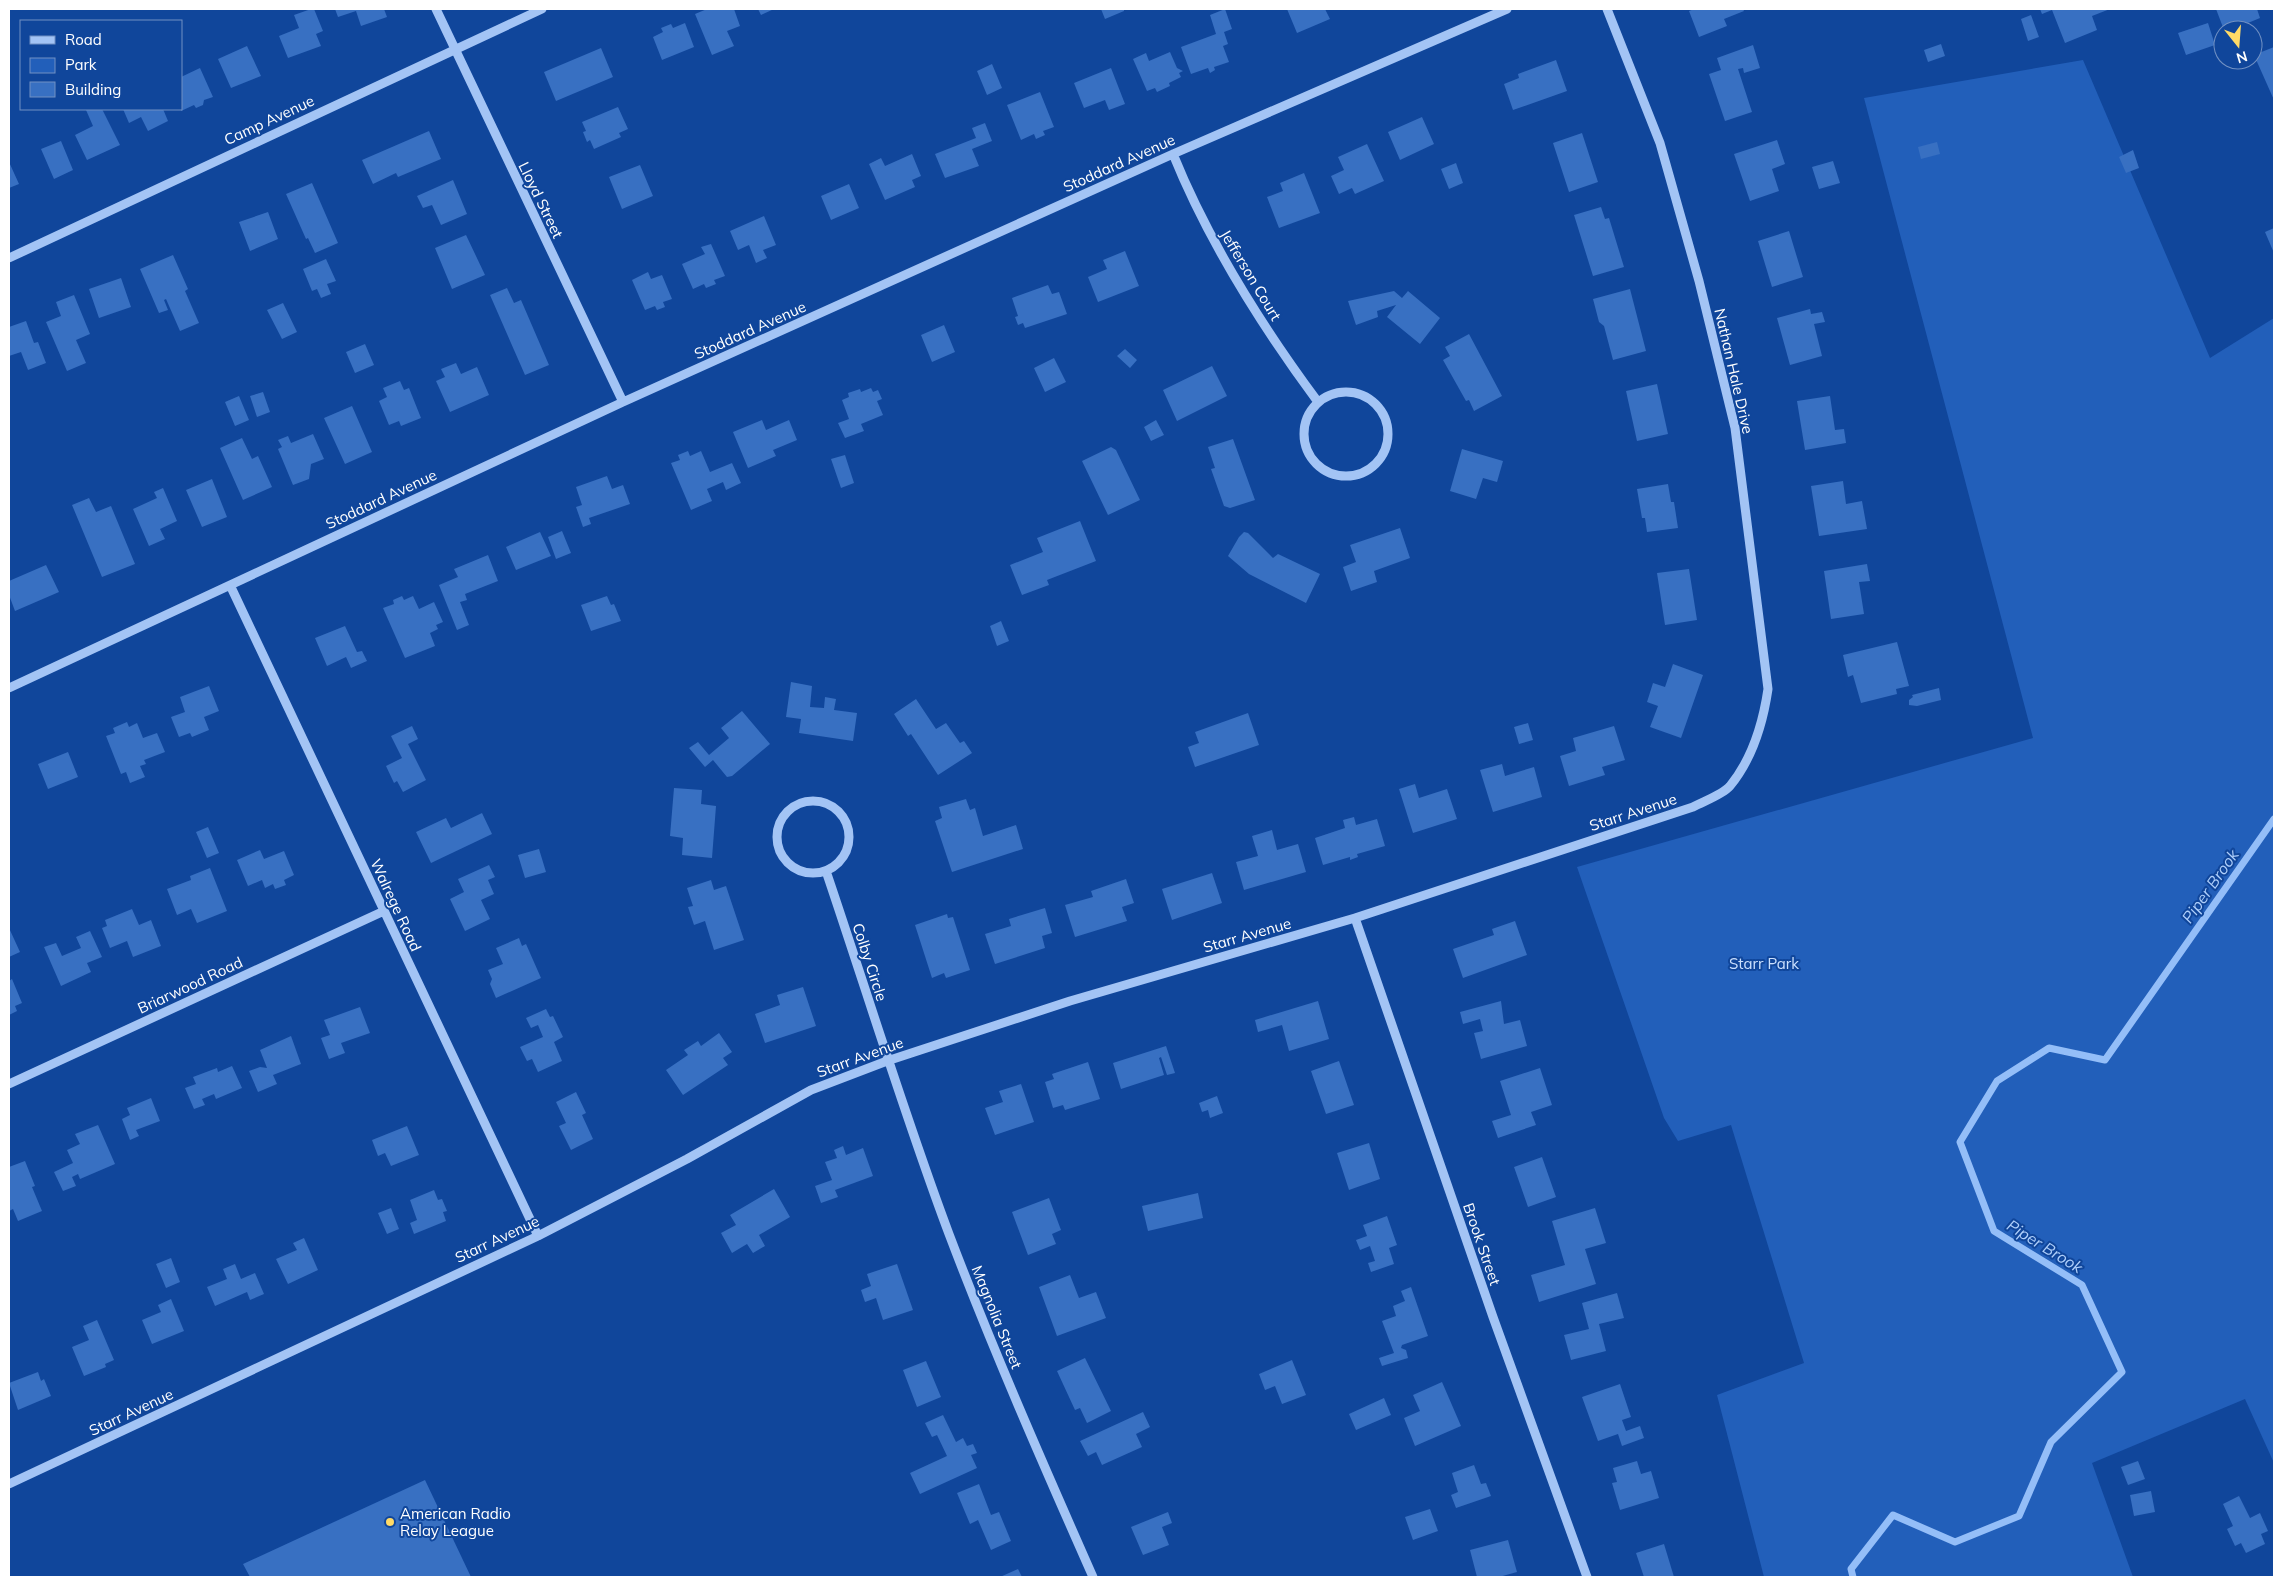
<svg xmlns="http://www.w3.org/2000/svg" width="2283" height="1586" font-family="Mulish,sans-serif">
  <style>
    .green { fill: #225fba }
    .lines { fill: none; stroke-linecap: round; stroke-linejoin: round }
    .stream { stroke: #94bef8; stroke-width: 7 }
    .building { fill: #3870c2 }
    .minor { stroke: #a3c4f5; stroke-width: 9 }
    .poi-dot { fill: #ffda66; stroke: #10469b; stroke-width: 2 }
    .labels { text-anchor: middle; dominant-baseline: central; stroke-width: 4; stroke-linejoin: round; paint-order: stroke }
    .street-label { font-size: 15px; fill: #fff; stroke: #10469b }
    .park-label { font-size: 15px; fill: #cbe0fe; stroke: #10469b }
    .poi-label { font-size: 15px; fill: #fff; stroke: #10469b; text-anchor: start }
    .water-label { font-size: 16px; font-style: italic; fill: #afcffb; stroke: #10469b }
  </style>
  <rect width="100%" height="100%" fill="#10469b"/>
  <path class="green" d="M2083 60 2210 358 2274 318V1463L2245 1399 2092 1463 2133 1577H1764L1717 1395 1804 1363 1731 1125 1678 1141 1664 1118 1577 867 2033 738 1864 98Z"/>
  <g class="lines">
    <path class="stream" d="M1853 1577 1851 1569 1893 1515 1955 1542 2019 1516 2051 1442 2122 1372 2082 1285 1994 1231 1960 1142 1997 1081 2049 1048 2105 1060 2274 819"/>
  </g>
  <path class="building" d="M311 9H314L323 31 316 34 321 46 288 58 279 36 299 28 294 15Z
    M335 9H384L387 17 361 26 356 11 338 17Z
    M707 9H734L740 26 727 31 734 46 712 55 695 14Z
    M758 9H774L761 15Z
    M1101 9H1124V11L1105 19Z
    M1225 9 1232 29 1224 32 1228 44 1223 46 1229 62 1214 67 1215 70 1210 73 1208 68 1191 74 1181 47 1216 34 1210 15Z
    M1287 9H1325L1330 19 1297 33Z
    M1694 9H1743L1744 11 1724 19 1727 26 1699 37 1689 11Z
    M2040 9H2110L2092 16 2097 30 2065 43 2052 10 2042 14Z
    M2216 9H2257L2260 18 2231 30H2224Z
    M2031 15 2039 37 2028 41 2021 19Z
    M685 23 694 47 662 60 653 37 663 32 661 28 671 24 673 28Z
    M2208 23 2215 45 2186 55 2178 33Z
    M1941 44 1945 56 1928 62 1924 50Z
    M1753 45 1760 68 1744 73 1743 68 1738 69 1752 112 1725 121 1709 74 1721 70 1717 58Z
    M247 46 261 76 231 88 218 59Z
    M2274 47V100L2254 55Z
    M601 48 613 77 556 101 544 72Z
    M1170 52 1177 68 1183 71 1179 73 1181 77 1169 83 1170 86 1157 92 1155 88 1147 91 1133 59 1146 53 1149 61Z
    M1556 60 1567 91 1513 110 1504 84 1519 78 1518 74Z
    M992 64 1002 88 987 95 977 71Z
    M200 68 213 97 204 100 203 105 196 108 194 105 181 111V77Z
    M1111 68 1125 104 1109 110 1105 100 1084 108 1074 83Z
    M1040 92 1054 127 1043 131 1045 135 1036 139 1034 134 1021 140 1007 105Z
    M618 107 628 129 619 133 621 137 594 149 590 140 587 142 583 132 586 131 582 122Z
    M88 109H102L120 145 87 160 75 135 93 126 86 110Z
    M123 109H163L168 121 148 131 141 117 129 123Z
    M1422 117 1434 144 1400 160 1388 132Z
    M985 123 992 141 972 149 979 166 945 178 935 154 976 138 972 128Z
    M429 131 441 159 398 177 396 173 373 184 362 160Z
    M1582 133 1598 182 1569 192 1553 143Z
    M1777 140 1785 164 1772 169 1779 191 1750 201 1734 154Z
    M61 141 73 170 54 179 41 149Z
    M1937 142 1940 154 1921 159 1918 147Z
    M1367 144 1384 181 1355 194 1352 188 1339 194 1331 176 1344 170 1338 157Z
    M2133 150 2139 168 2126 173 2119 157Z
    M912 154 921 176 912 180 915 187 885 200 869 164 881 158 885 166Z
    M1833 161 1840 183 1819 189 1812 167Z
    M9 162 19 184 9 188Z
    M1456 163 1463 183 1449 189 1441 169Z
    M640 165 653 196 622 209 609 177Z
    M1304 173 1320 213 1279 228 1267 197 1283 191 1280 183Z
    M453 180 467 214 441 225 432 205 423 208 417 196Z
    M312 183 338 243 315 253 308 238 306 239 286 194Z
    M849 184 859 208 831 220 821 196Z
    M1601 207 1605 219 1609 218 1624 267 1593 276 1574 215Z
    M268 212 278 239 250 251 239 222Z
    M764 216 776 245 763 250 767 258 756 263 749 245 738 250 730 231Z
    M2274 228V253L2265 232Z
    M1789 231 1803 277 1772 287 1758 241Z
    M466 235 485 275 452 289 435 248Z
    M711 244 725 276 714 280 716 284 706 288 704 284 693 289 682 264 705 254 701 247Z
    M1125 251 1139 286 1098 302 1088 277 1107 269 1103 260Z
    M173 255 188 289 185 291 199 323 180 331 166 299 164 300 168 310 159 313 140 269Z
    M326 259 336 281 327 284 331 294 321 298 317 289 312 291 303 269Z
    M648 272 651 279 662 275 672 299 663 302 665 307 657 310 655 306 645 310 632 280Z
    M121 278 131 307 99 318 89 289Z
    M1048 285 1052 294 1059 292 1067 314 1025 328 1023 323 1018 325 1015 317 1018 316 1012 298Z
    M507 288 514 303 521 300 549 365 525 375 490 295Z
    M1630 289 1646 351 1613 360 1604 326 1599 322 1593 299Z
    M1394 291 1402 298 1408 291 1440 318 1420 344 1387 317 1396 305 1377 311 1378 317 1356 325 1348 301Z
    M74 295 90 334 76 340 86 363 67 371 46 322 61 316 56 302Z
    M283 303 297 332 282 339 267 310Z
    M1810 309 1811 314 1822 312 1825 322 1814 324 1822 356 1790 365 1777 318Z
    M26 321 34 343 38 342 46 363 28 370 21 352 9 356V327Z
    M944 325 955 352 932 362 921 335Z
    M1469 334 1502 396 1474 411 1469 400 1466 401 1443 360 1450 356 1445 347Z
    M365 344 374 365 355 373 346 352Z
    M1125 349 1137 360 1130 368 1117 356Z
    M1054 358 1066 382 1045 392 1034 368Z
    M456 363 461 374 477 367 489 395 450 412 436 381 445 377 441 369Z
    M1212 366 1227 396 1177 421 1163 390Z
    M400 381 404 390 409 388 421 418 401 426 399 421 389 425 379 401 387 397 383 388Z
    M1657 384 1668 434 1637 441 1626 391Z
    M871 388 873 392 878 390 882 399 877 401 883 415 861 424 864 431 845 438 838 423 849 419 842 400 849 397 848 393 860 389 861 392Z
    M263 392 270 412 257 417 250 396Z
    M239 396 249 420 235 426 225 402Z
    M1830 396 1835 430 1844 429 1846 443 1805 450 1797 401Z
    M352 406 372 452 345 464 324 418Z
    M762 420 766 430 789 420 797 440 773 450 776 456 748 468 733 432Z
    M1156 420 1164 435 1151 441 1144 427Z
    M313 434 324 459 311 464 309 479 293 485 278 449 282 447 278 440 288 436 291 443Z
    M242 438 252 459 258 456 272 487 243 500 220 448Z
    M1233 439 1255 500 1230 508 1224 506 1211 469 1215 468 1208 447Z
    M1111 447 1116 450 1140 500 1108 515 1082 461Z
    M1462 449 1503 461 1497 482 1483 478 1476 499 1450 491Z
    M688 451 690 456 701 451 710 472 732 463 741 483 726 490 723 482 707 489 712 501 691 510 671 463 680 460 678 455Z
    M845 455 854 483 841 488 831 459Z
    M607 476 612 489 623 485 630 504 589 518 591 524 583 527 576 507 582 505 576 487Z
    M212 479 227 517 202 527 186 490Z
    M1843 481 1846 504 1862 501 1867 529 1819 536 1811 486Z
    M1668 484 1671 502H1674L1678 528 1647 532 1645 518H1642L1637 489Z
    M163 488 177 521 160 529 165 539 149 546 133 509 157 498 154 492Z
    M89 498 96 512 111 506 135 564 102 577 72 505Z
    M1080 521 1096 561 1047 580 1049 585 1022 595 1010 565 1043 552 1037 538Z
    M1400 528 1410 558 1374 571 1377 582 1351 591 1343 567 1356 562 1350 545Z
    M562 531 571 553 556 559 548 537Z
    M540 532 551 556 516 570 506 547Z
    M1244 532 1248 533 1273 558 1278 554 1320 574 1306 603 1249 574 1228 556 1239 537Z
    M488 555 498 581 465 594 467 600 460 602 469 625 457 630 439 585 458 577 454 569Z
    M1867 564 1870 581 1859 582 1864 614 1831 619 1824 571Z
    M46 565 59 592 15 611 9 595V581Z
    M1689 569 1697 620 1665 625 1657 573Z
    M402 596 404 600 413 596 419 609 434 602 443 622 436 625 438 629 430 633 435 646 405 658 383 608 394 604 393 600Z
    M607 596 611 605 614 604 621 621 591 631 581 605Z
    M1001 621 1009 641 997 646 990 626Z
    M345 626 357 652 362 651 367 661 351 668 346 657 327 666 315 638Z
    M1897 642 1909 686 1896 689 1897 694 1861 703 1853 675 1848 677 1843 655Z
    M1673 664 1703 675 1681 738 1650 727 1658 706 1647 702 1653 683 1665 687Z
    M791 682 812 686 810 707 824 708 825 697 836 699 834 710 857 713 853 741 799 733 801 719 786 717Z
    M209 686 219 711 204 717 209 730 192 737 190 733 179 737 171 717 185 712 180 697Z
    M1939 688 1941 700 1917 706 1909 705V700L1913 697 1912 695Z
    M916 699 936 729 946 723 960 743 964 741 972 753 938 775 911 734 908 736 894 714Z
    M742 711 770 744 732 776 727 777 713 760 705 767 689 748 698 742 709 755 729 738 721 728Z
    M1248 713 1259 745 1195 767 1188 747 1199 743 1195 732Z
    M127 722 129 727 137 723 143 738 157 733 165 752 144 760 146 764 140 766 145 777 130 783 126 772 121 774 106 736 115 733 113 728Z
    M1528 723 1533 740 1519 744 1514 727Z
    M412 726 418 739 408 744 426 780 403 792 397 781 394 783 386 766 402 758 391 736Z
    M1614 726 1625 760 1602 767 1605 775 1569 786 1560 756 1576 751 1573 738Z
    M68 752 78 777 48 789 38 764Z
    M1502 764 1505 776 1534 767 1542 797 1493 812 1480 770Z
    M1415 784 1419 798 1447 789 1457 819 1413 833 1399 789Z
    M674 788 702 790 701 804 716 806 712 858 682 855 683 838 670 836Z
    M966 799 970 810 975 808 983 836 1016 825 1023 849 952 872 935 821 942 818 939 807Z
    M482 813 492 834 431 863 416 832 446 818 451 828Z
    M1354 817 1356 825 1377 819 1385 846 1357 854 1358 857 1350 860V857L1323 865 1315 838 1345 828 1343 820Z
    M208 827 219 853 207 858 196 832Z
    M1272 830 1277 850 1298 844 1306 872 1244 890 1236 862 1258 856 1252 836Z
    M539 849 546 872 525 878 518 855Z
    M260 850 264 859 284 851 294 875 284 880 286 885 275 889 273 884 265 888 262 880 248 886 237 860Z
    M489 865 495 877 488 880 494 894 481 900 490 919 465 931 450 899 464 892 458 879Z
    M210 868 227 911 197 923 191 909 177 915 167 889 191 880 190 876Z
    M1212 873 1222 903 1172 920 1162 889Z
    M1126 879 1134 903 1122 907 1127 921 1075 937 1065 905 1093 897 1091 891Z
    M711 880 714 890 726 886 744 940 714 950 705 921 694 925 688 907 693 906 687 888Z
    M1045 908 1052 933 1042 936 1045 948 995 964 985 934 1011 926 1009 919Z
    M132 909 139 925 151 920 161 946 133 957 127 941 110 948 102 928 107 926 105 920Z
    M947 914 948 918 953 917 970 970 946 978 944 973 932 978 915 925Z
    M1515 921 1527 955 1463 978 1453 949 1494 935 1492 929Z
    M9 928 20 952 9 957Z
    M90 931 102 957 87 963 91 972 61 986 44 947 56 943 62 956 81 948 76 937Z
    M519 938 522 946 526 944 541 978 496 998 490 984 492 979 488 970 503 964 496 948Z
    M12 979 22 1003 15 1006 17 1011 9 1015V981Z
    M803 987 816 1026 765 1043 755 1014 780 1005 777 995Z
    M1318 1001 1329 1039 1289 1051 1282 1025 1258 1032 1255 1020Z
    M1501 1001 1504 1024 1520 1020 1527 1046 1481 1059 1474 1033 1483 1031 1480 1019 1463 1024 1460 1012Z
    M360 1007 370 1033 341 1043 345 1053 329 1059 321 1038 330 1035 324 1020Z
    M546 1009 550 1017 553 1016 563 1037 554 1042 562 1061 538 1072 532 1059 527 1061 520 1047 543 1037 538 1025 531 1028 526 1018Z
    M719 1033 732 1052 723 1058 728 1065 683 1095 666 1070 688 1055 684 1050 698 1041 701 1046Z
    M291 1036 301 1064 273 1075 277 1084 258 1092 249 1071 260 1067 267 1068 260 1050Z
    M1166 1046 1175 1073 1167 1075 1161 1057 1159 1058 1164 1075 1121 1089 1113 1063Z
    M1339 1061 1354 1105 1326 1114 1311 1071Z
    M1088 1062 1100 1099 1065 1110 1063 1105 1053 1108 1045 1082 1054 1079 1052 1074Z
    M232 1066 242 1088 216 1099 214 1094 202 1099 205 1105 194 1109 185 1088 196 1084 193 1077 217 1068 218 1072Z
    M1540 1068 1552 1105 1531 1112 1536 1125 1498 1138 1492 1121 1511 1115 1500 1081Z
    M1021 1084 1034 1122 995 1135 985 1108 1003 1102 999 1091Z
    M576 1092 586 1113 582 1115 593 1139 571 1150 559 1126 566 1123 556 1102Z
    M1217 1096 1223 1113 1210 1118 1208 1110 1202 1112 1199 1103Z
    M151 1098 160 1121 136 1130 139 1136 130 1140 122 1119 130 1115 127 1108Z
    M98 1125 115 1164 80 1179 78 1174 72 1177 76 1186 63 1191 54 1172 73 1163 67 1150 80 1144 75 1134Z
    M407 1126 419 1155 391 1166 385 1153 378 1156 372 1140Z
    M1369 1143 1380 1179 1349 1190 1337 1153Z
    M843 1146 846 1155 863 1148 873 1176 835 1190 838 1197 821 1203 815 1186 832 1180 825 1162 837 1158 834 1150Z
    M1542 1157 1556 1197 1528 1207 1514 1167Z
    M25 1161 35 1186 32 1187 42 1211 18 1221 13 1209 9 1211V1167Z
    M774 1189 790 1217 759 1235 765 1246 753 1253 747 1244 732 1253 721 1233 736 1225 730 1215Z
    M434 1190 438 1200 442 1199 447 1211 443 1212 446 1221 414 1234 410 1223 417 1220 410 1200Z
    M1198 1193 1203 1218 1148 1231 1142 1206Z
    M1049 1198 1061 1230 1052 1234 1056 1244 1028 1255 1012 1212Z
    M391 1208 399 1229 387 1234 378 1213Z
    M1595 1208 1606 1243 1585 1249 1596 1284 1539 1302 1531 1275 1565 1265 1552 1221Z
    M1387 1216 1397 1245 1389 1248 1394 1264 1371 1272 1368 1263 1375 1261 1370 1246 1360 1250 1356 1240 1367 1236 1363 1225Z
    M304 1238 318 1270 288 1284 276 1259 297 1250 293 1243Z
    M171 1258 180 1282 166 1288 156 1264Z
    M235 1264 241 1279 255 1273 264 1294 250 1300 247 1292 215 1306 207 1287 227 1279 223 1269Z
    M897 1264 913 1310 883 1320 876 1298 865 1302 861 1290 871 1286 867 1274Z
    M1070 1275 1079 1298 1096 1292 1106 1318 1057 1336 1039 1287Z
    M1411 1287 1428 1336 1402 1345 1401 1348 1406 1350 1408 1358 1382 1366 1379 1358 1394 1353 1382 1321 1396 1316 1393 1306 1405 1301 1401 1291Z
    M1617 1293 1624 1318 1599 1324 1606 1351 1571 1360 1564 1335 1589 1329 1582 1303Z
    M171 1299 184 1331 152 1344 142 1320 161 1312 158 1305Z
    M97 1320 114 1360 105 1364 106 1367 84 1376 72 1347 89 1340 83 1326Z
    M1085 1358 1111 1411 1087 1423 1080 1408 1075 1410 1057 1371Z
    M1292 1360 1306 1395 1282 1404 1275 1386 1265 1390 1259 1374Z
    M926 1361 941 1397 917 1407 903 1370Z
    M38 1372 41 1381 44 1379 51 1396 18 1410 9 1383Z
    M1442 1382 1461 1426 1415 1446 1404 1418 1420 1411 1413 1395Z
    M1620 1384 1631 1417 1622 1420 1626 1431 1640 1426 1644 1438 1622 1446 1618 1434 1598 1441 1582 1397Z
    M1384 1398 1391 1415 1356 1430 1349 1414Z
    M1143 1412 1150 1427 1136 1434 1142 1447 1102 1465 1096 1452 1088 1456 1080 1441Z
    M943 1415 956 1442 963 1438 967 1446 973 1444 977 1453 971 1455 977 1468 920 1494 910 1473 947 1456 937 1435 932 1437 925 1423Z
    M1637 1461 1641 1474 1651 1471 1659 1498 1620 1510 1612 1483 1617 1482 1613 1468Z
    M2138 1461 2145 1479 2128 1485 2121 1467Z
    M1474 1465 1481 1484 1486 1483 1491 1496 1456 1508 1451 1495 1458 1492 1452 1473Z
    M425 1480 471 1577H250L243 1564Z
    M979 1484 991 1515 999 1512 1011 1541 991 1550 978 1520 970 1524 957 1493Z
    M2151 1491 2155 1512 2134 1516 2130 1495Z
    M2239 1496 2250 1518 2260 1513 2268 1531 2261 1534 2265 1544 2246 1553 2241 1543 2235 1546 2227 1529 2233 1526 2223 1504Z
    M1430 1509 1438 1531 1413 1540 1405 1517Z
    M1168 1512 1172 1523 1162 1527 1169 1545 1143 1555 1131 1527Z
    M1508 1540 1517 1572 1499 1577H1477L1470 1550Z
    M1664 1544 1674 1577H1644L1636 1553Z
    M1018 1569 1022 1577H1000Z"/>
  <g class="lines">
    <path class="minor" d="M436 9 623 402
      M1173 154C1209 243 1261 325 1318 402
      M9 258 542 9
      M1304 434a42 42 0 1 1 84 0a42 42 0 1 1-84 0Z
      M230 585 538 1236
      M9 688 623 402 1173 154 1507 9
      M777 837a36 36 0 1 1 72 0a36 36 0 1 1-72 0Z
      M826 871C867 992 904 1114 949 1234 993 1350 1043 1464 1093 1577
      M1355 918 1493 1317 1587 1577
      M9 1084 384 911
      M9 1484 538 1236 687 1159 811 1090 887 1061 1070 1001 1355 918 1693 807C1704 801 1722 795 1730 786 1753 758 1763 723 1768 689L1735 428 1699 281 1660 143 1607 9"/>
  </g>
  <circle class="poi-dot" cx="390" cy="1522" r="5"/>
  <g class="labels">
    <g class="street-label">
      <text transform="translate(269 120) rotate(-25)">Camp Avenue</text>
      <text transform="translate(1119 163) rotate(-24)">Stoddard Avenue</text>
      <text transform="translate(541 200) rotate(64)">Lloyd Street</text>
      <text transform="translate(1251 275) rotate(59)">Jefferson Court</text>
      <text transform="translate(750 330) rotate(-24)">Stoddard Avenue</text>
      <text transform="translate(1734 371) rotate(77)">Nathan Hale Drive</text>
      <text transform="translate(381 499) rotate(-25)">Stoddard Avenue</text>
      <text transform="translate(1633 812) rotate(-18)">Starr Avenue</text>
      <text transform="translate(396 905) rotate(65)">Walrege Road</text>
      <text transform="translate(1247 935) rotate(-16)">Starr Avenue</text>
      <text transform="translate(870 962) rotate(72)">Colby Circle</text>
      <text transform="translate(190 985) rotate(-25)">Briarwood Road</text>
      <text transform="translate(860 1057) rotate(-20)">Starr Avenue</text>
      <text transform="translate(497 1239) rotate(-25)">Starr Avenue</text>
      <text transform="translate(1482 1244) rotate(71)">Brook Street</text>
      <text transform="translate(997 1317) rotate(68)">Magnolia Street</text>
      <text transform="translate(131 1412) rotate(-25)">Starr Avenue</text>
    </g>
    <g class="park-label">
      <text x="1764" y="963">Starr Park</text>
    </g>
    <g class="poi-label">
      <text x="400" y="1513">American Radio<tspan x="400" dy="17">Relay League</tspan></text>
    </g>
    <g class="water-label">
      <text transform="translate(2210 886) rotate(-55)">Piper Brook</text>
      <text transform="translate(2045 1246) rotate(32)">Piper Brook</text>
    </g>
  </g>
  <rect width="2283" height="1586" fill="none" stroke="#ffffff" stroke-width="20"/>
  <rect x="20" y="20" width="162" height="90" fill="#10469b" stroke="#7090c3"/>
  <rect x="30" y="36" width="25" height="8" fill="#a3c4f5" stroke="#7090c3"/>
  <text x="65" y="45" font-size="15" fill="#ffffff">Road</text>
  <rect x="30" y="58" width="25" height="15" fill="#225fba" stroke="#7090c3"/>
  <text x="65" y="70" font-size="15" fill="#ffffff">Park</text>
  <rect x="30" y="82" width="25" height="15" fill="#3870c2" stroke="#7090c3"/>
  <text x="65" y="95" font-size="15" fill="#ffffff">Building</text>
  <g transform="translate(2238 45) rotate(163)"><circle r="24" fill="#10469b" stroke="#7090c3"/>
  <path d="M0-4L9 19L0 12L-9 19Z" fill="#ffda66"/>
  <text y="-8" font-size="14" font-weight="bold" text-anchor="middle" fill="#ffffff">N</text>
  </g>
</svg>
